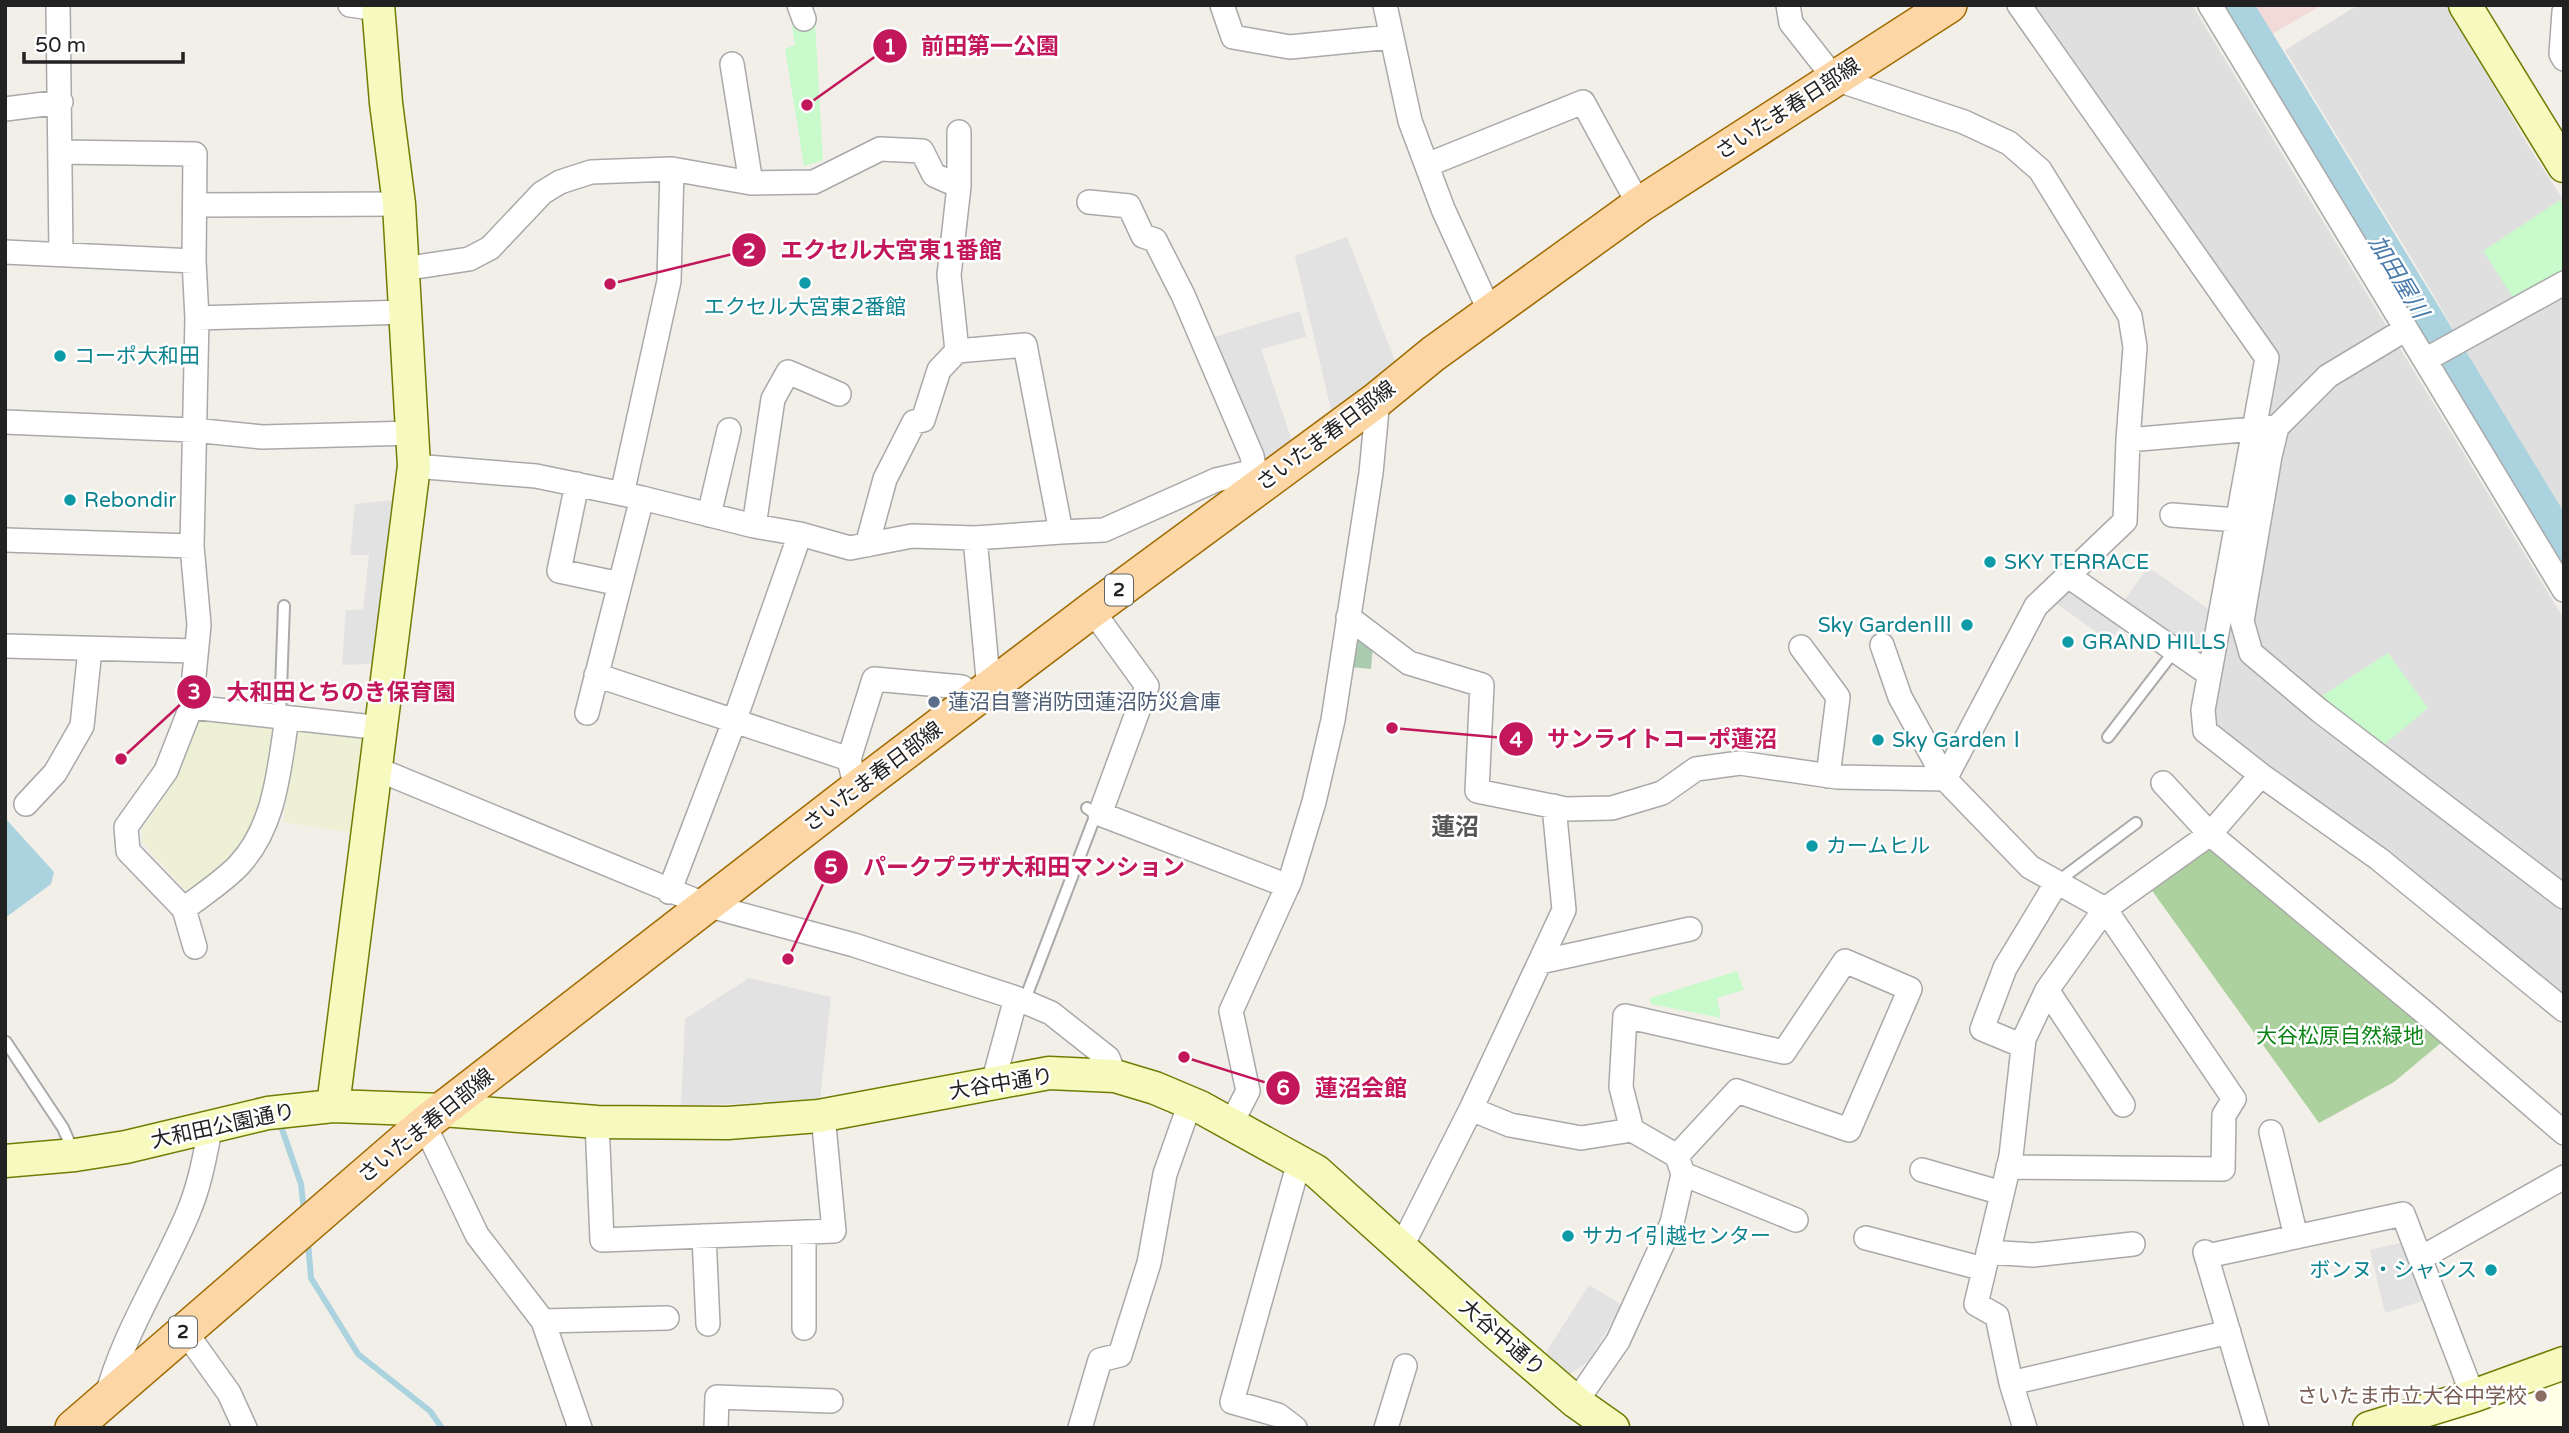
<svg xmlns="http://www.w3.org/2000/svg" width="2569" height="1433" font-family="'Varela Round','Noto Sans JP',sans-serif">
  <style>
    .residential { fill: #e0dfdf }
    .commercial { fill: #f2dad9 }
    .education { fill: #ffffe5 }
    .farmland { fill: #eef0d5 }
    .forest { fill: #add19e }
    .cemetery { fill: #aacbaf }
    .park { fill: #c8facc }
    .parking { fill: #e2e2e2 }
    .water { fill: #aad3df }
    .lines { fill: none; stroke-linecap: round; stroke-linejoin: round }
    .stream { stroke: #aad3df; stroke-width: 6 }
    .river { stroke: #aad3df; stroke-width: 38 }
    .lane-casing { stroke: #a9a9a9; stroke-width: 14 }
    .street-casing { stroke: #a9a9a9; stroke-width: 26 }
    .secondary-casing { stroke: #707d05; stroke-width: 35 }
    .primary-casing { stroke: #a06b00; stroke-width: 38 }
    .lane { stroke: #fff; stroke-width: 10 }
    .street { stroke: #fff; stroke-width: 23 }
    .secondary { stroke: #f7fabf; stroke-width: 32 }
    .primary { stroke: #fcd6a4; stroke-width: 35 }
    .culture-dot { fill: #0f9aa8; stroke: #fff; stroke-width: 2.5 }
    .service-dot { fill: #5c6f8a; stroke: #fff; stroke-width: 2.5 }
    .education-dot { fill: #8d6e63; stroke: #fff; stroke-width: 2.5 }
    .labels { text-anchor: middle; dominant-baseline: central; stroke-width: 5; stroke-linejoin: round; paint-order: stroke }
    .shield { fill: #fff; stroke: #646464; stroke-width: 2 }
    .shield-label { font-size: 19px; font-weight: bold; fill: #222 }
    .street-label { font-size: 21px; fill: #222; stroke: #fff }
    .culture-label { font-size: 21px; fill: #0d838f; stroke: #fff; text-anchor: start }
    .service-label { font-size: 21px; fill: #4e5e75; stroke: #fff; text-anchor: start }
    .park-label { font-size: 21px; fill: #0c8416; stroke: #fff }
    .education-label { font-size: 21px; fill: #785e54; stroke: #fff; text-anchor: end }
    .water-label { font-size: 23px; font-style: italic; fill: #4a7aab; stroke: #fff }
    .quarter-label { font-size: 24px; font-weight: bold; fill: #555; stroke: #fff }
    .leader { fill: none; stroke: #c2185b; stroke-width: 2.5 }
    .callout-dot { fill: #c2185b; stroke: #fff; stroke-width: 2.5 }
    .mark-label { font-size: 21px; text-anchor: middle; font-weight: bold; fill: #fff }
    .callout-label { font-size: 23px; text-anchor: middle; font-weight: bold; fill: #c2185b; stroke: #fff; stroke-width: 5; stroke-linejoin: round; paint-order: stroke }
  </style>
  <rect width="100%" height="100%" fill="#f2efe9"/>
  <path class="residential" d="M2028 5H2192L2564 619V1000L2208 718 2275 353Z
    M2358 5H2450L2465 36 2529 147 2564 201V520L2421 274 2285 50Z"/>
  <path class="commercial" d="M2248 5H2322L2267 37Z"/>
  <path class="education" d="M2564 1379V1428H2411Z"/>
  <path class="farmland" d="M198 718 281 728 263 818 244 845 194 889 185 890 142 842V829L171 787Z
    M299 730 370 732 360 834 283 822Z"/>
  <path class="forest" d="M2209 840 2286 913 2362 967 2442 1042 2394 1082 2319 1123 2148 885Z"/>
  <path class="cemetery" d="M1354 628 1373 644 1371 669 1351 667Z"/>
  <path class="park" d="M815 22 823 160 804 166 785 49 795 45 792 27Z
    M2560 200 2564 206V271L2516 302 2483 251Z
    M2388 653 2428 708 2384 745 2322 696Z
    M1737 971 1744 990 1717 998 1721 1018 1651 1004 1650 998Z"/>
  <path class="parking" d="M1347 237 1397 366 1332 414 1295 256Z
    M1300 311 1306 337 1261 349 1292 441 1263 459 1211 338Z
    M403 499 385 663 342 665 346 610H363L369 555H350L355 504Z
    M2148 567 2213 612 2205 661 2121 605Z
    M2071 584 2122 624 2110 642 2049 598Z
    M749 978 831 997 820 1100 681 1106 685 1019Z
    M2404 1242 2431 1298 2385 1313 2370 1250Z
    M1589 1285 1622 1305 1588 1362 1565 1377 1543 1357Z"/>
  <path class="water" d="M5 818 54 872 51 884 5 918Z"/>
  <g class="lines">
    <path class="stream" d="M282 1129 301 1184 304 1211
      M308 1242 311 1278 358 1354 430 1411 442 1428"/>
    <path class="river" d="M2233 5 2564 549"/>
    <g class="lane-casing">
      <path id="lane" d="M280 717 284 606
        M2108 737 2175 650
        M2057 882 2136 823
        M1024 1002 1096 814 1087 808
        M6 1042 63 1128 74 1153"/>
    </g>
    <g class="street-casing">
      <path id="street" d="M58 5 61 254
        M350 5 378 9
        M799 5 804 19
        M1222 5 1233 37 1290 47 1391 37
        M1385 5 1410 121 1443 209 1490 312
        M1788 5 1791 23 1835 79 1964 122 2009 143 2040 170 2130 316 2135 347 2128 440 2125 521 2036 606 1945 779 1900 697 1882 645
        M2019 5 2267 358 2203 710 2205 731 2261 775 2379 859 2564 1010
        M2210 5 2564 590
        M2564 12 2561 54 2564 59
        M732 64 751 183
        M5 109 61 102
        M959 132V186L949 275 957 351 1025 345 1061 532 1104 530 1216 480 1255 471 1263 483
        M62 152 195 154 194 261 197 318 192 546 199 625 191 707 382 728
        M1427 165 1583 102 1639 205
        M1089 202 1129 206 1143 236 1155 240 1183 295 1252 456 1255 471
        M196 205 399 204
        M5 252 194 261
        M403 269 469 259 490 248 542 193 560 182 591 172 672 169 751 183 814 182 880 149 922 151 934 175 959 186
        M197 318 407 312
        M2425 360 2564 283
        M5 422 193 430 262 437 414 433
        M2277 427 2328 376 2406 329
        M2128 440 2277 427 2270 456 2242 621 2251 653 2320 711 2564 897
        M414 466 536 476 642 498 754 526 800 534 850 548 912 536 975 538 1061 532
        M577 484 559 571 620 584
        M622 494 669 281 672 169
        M709 515 729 430
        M2172 515 2237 520
        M754 526 773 399 788 372 839 394
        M975 538 989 689
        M5 540 192 546
        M867 545 885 479 914 422 923 420 939 370 957 351
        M2067 575 2209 674
        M1092 610 1147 686 1100 814 1288 886
        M1348 617 1409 663 1482 685 1477 791 1566 809 1612 808 1662 793 1696 769 1740 763 1837 777 1945 779 2030 867 2105 909 2234 1099 2224 1115 2223 1169 2008 1167
        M5 646 196 651
        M1801 647 1838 697 1828 776
        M596 675 849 759 856 789
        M191 707 166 771 126 827 128 851 184 909 195 947
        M587 713 642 498
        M849 759 874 679 962 687 975 700
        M377 769 706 905 854 945 1016 998 1051 1013 1108 1058 1115 1076
        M2163 783 2210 834 2424 1012 2564 1133
        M26 804 55 773 82 726 90 649
        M669 892 734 722 800 534
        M184 909C202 895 224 881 239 865 276 825 279 768 287 718
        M1540 962 1690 929
        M2047 990 2123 1105
        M2023 1046 1982 1029 2005 968 2057 882
        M993 1083 1016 998
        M1471 1109 1510 1125 1581 1138 1632 1130
        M597 1122 602 1240 834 1231 823 1115
        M424 1124 477 1235 543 1321 580 1428
        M1231 1124 1248 1091 1231 1011 1290 881 1314 802 1333 720 1371 473 1378 399
        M2271 1132 2296 1237
        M1922 1170 2002 1193
        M1683 1174 1796 1220
        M704 1236 708 1324
        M1866 1238 1984 1269
        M1401 1248 1471 1109 1564 910 1554 806
        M1988 1252 2033 1255 2133 1244
        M2205 1252 2257 1428
        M2207 1256 2403 1214 2473 1396
        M2421 1258 2564 1177
        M543 1321 667 1318
        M804 1328V1232
        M184 1330 229 1393 245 1428
        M2011 1383 2229 1332
        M106 1399C123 1333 162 1275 188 1213 200 1185 205 1155 211 1125
        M1576 1402 1618 1341 1672 1223 1683 1174 1677 1156 1632 1130 1621 1087 1625 1016 1784 1052 1845 961 1910 989 1849 1130 1737 1091 1677 1156
        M716 1428 717 1397 831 1401
        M1080 1428 1100 1360 1120 1355 1149 1263 1165 1174 1190 1103
        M1295 1428 1278 1415 1232 1402 1299 1162
        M1386 1428 1405 1366
        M2025 1428 2011 1383 1997 1316 1976 1304 2011 1156 2024 1039 2047 990 2105 909 2210 834 2261 775"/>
    </g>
    <g class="secondary-casing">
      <path id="secondary" d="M2465 5 2564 166
        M333 1106 414 466 399 204 386 103 378 5
        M5 1161 75 1155 126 1147 268 1113 333 1106 442 1110 597 1122 728 1123 819 1116 1049 1073 1115 1076 1155 1088 1200 1107 1316 1171 1497 1334 1576 1402 1613 1428
        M2369 1428 2473 1396 2564 1363"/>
    </g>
    <g class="primary-casing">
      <path id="primary" d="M73 1428 424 1124 856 789 1092 610 1378 399 1433 354 1639 205 1949 5"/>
    </g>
    <use href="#lane" class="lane"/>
    <use href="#street" class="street"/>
    <use href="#secondary" class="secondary"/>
    <use href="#primary" class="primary"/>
  </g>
  <g class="culture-dot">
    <circle cx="805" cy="283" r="7"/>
    <circle cx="60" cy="356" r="7"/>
    <circle cx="70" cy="500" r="7"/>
    <circle cx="1990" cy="562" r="7"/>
    <circle cx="1967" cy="625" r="7"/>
    <circle cx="2068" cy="642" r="7"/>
    <circle cx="1878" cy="740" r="7"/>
    <circle cx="1812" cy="846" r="7"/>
    <circle cx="1568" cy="1236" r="7"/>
    <circle cx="2491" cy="1270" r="7"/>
  </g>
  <circle class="service-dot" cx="934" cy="702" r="7"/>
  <circle class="education-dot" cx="2541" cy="1396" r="7"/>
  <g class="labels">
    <g class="shield">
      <rect x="1105" y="574.5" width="28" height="31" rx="5"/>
      <rect x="169" y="1316.5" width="28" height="31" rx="5"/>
    </g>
    <g class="shield-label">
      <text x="1119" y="590">2</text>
      <text x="183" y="1332">2</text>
    </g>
    <g class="street-label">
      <text transform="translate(1788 109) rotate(-33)">さいたま春日部線</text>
      <text transform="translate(1326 436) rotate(-37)">さいたま春日部線</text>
      <text transform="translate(873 777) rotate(-37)">さいたま春日部線</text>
      <text transform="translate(1001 1084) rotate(-9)">大谷中通り</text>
      <text transform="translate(223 1126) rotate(-12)">大和田公園通り</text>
      <text transform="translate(426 1126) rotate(-39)">さいたま春日部線</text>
      <text transform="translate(1502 1338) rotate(41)">大谷中通り</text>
    </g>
    <g class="culture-label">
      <text x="805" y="307" text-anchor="middle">エクセル大宮東2番館</text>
      <text x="74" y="356">コーポ大和田</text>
      <text x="84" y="500">Rebondir</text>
      <text x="2004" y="562">SKY TERRACE</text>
      <text x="1953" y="625" text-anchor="end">Sky GardenⅢ</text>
      <text x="2082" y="642">GRAND HILLS</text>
      <text x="1892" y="740">Sky GardenⅠ</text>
      <text x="1826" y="846">カームヒル</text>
      <text x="1582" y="1236">サカイ引越センター</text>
      <text x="2477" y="1270" text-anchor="end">ボンヌ・シャンス</text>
    </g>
    <g class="service-label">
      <text x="948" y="702">蓮沼自警消防団蓮沼防災倉庫</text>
    </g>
    <g class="park-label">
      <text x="2340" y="1036">大谷松原自然緑地</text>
    </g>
    <g class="education-label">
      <text x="2527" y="1396">さいたま市立大谷中学校</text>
    </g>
    <g class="water-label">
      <text transform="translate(2398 277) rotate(59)">加田屋川</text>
    </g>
    <g class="quarter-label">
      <text x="1455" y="827">蓮沼</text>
    </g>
  </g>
  <path class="leader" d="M807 105L890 46M610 284L749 250M121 759L194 692M1392 728L1516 739M788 959L831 867M1184 1057L1283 1088"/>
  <g class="callout-dot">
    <circle cx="807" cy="105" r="7"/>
    <circle cx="610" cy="284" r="7"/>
    <circle cx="121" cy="759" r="7"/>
    <circle cx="1392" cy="728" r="7"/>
    <circle cx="788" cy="959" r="7"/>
    <circle cx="1184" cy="1057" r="7"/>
    <circle cx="890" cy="46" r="18"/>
    <circle cx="749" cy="250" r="18"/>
    <circle cx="194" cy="692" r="18"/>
    <circle cx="1516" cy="739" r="18"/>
    <circle cx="831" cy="867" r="18"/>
    <circle cx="1283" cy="1088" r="18"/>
  </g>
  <g class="mark-label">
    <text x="890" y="54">1</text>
    <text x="749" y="258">2</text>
    <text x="194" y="699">3</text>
    <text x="1516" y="747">4</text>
    <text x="831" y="874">5</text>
    <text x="1283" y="1095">6</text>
  </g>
  <g class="callout-label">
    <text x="990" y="54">前田第一公園</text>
    <text x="891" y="258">エクセル大宮東1番館</text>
    <text x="341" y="700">大和田とちのき保育園</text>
    <text x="1662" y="747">サンライトコーポ蓮沼</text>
    <text x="1024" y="875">パークプラザ大和田マンション</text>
    <text x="1361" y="1096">蓮沼会館</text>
  </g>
  <rect width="2569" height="1433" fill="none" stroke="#222222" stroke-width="14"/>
  <path d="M24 52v10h159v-10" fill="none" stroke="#222222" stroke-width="3.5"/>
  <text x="35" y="52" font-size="21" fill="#222222" stroke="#ffffff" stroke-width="5" paint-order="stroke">50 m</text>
</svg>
